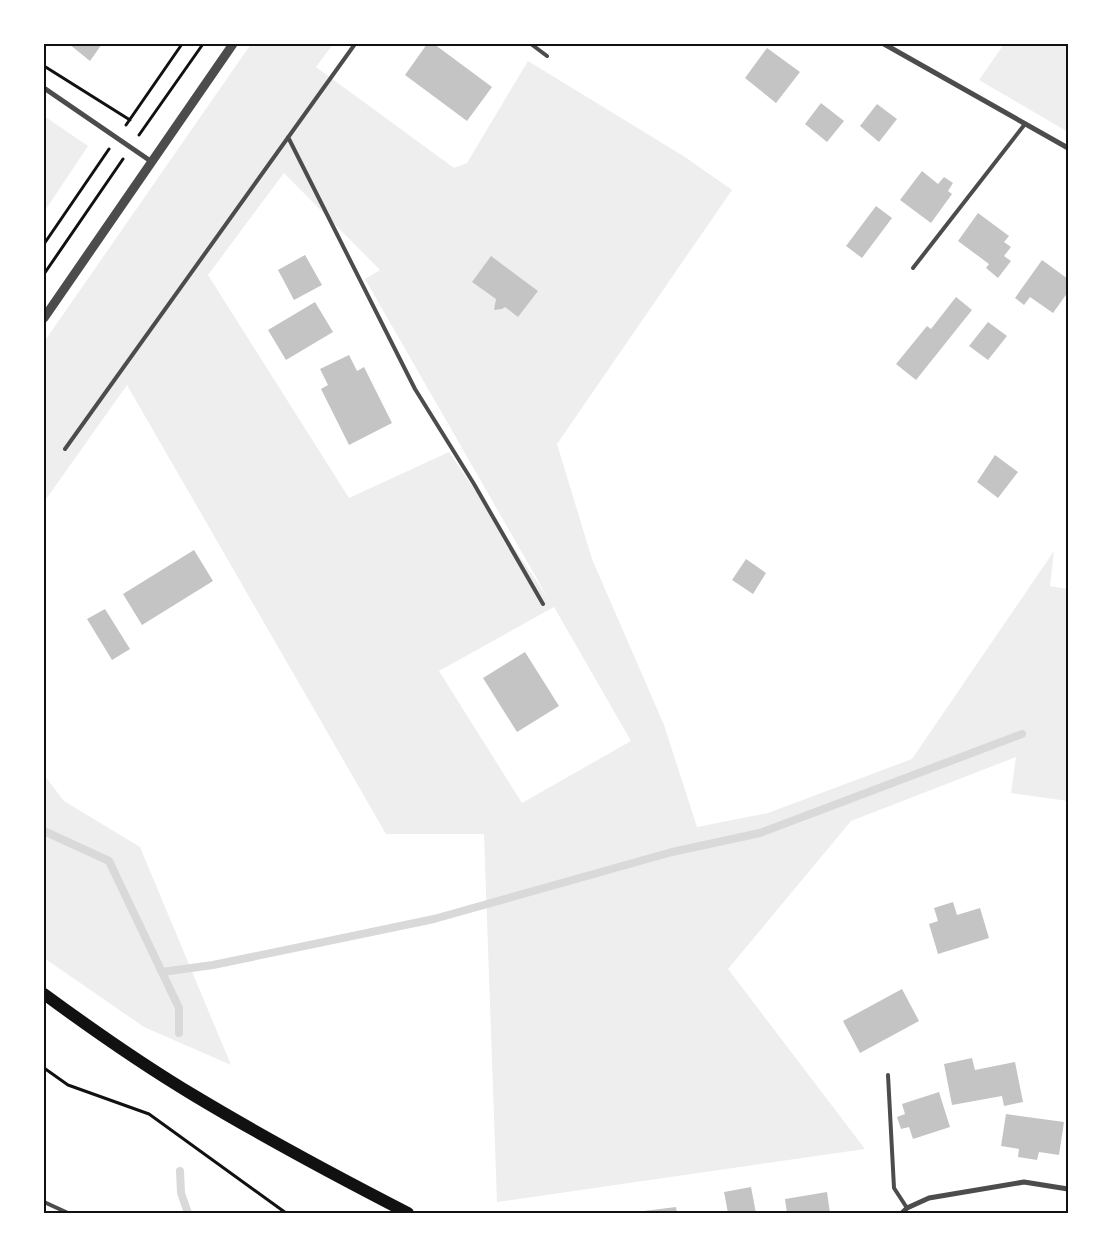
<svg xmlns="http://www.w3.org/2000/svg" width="1112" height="1257" font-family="'Nunito Sans',sans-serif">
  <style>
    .green { fill: #eee; fill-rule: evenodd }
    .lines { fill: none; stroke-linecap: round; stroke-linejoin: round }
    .stream { stroke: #d9d9d9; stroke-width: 8 }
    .building { fill: #c4c4c4 }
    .path { stroke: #111; stroke-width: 3 }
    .service { stroke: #4c4c4c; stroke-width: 4 }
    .minor { stroke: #4c4c4c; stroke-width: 5 }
    .tertiary { stroke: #4c4c4c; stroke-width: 9 }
    .primary { stroke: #111; stroke-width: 12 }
    .neatline { fill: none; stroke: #111; stroke-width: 2 }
  </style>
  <rect width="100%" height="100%" fill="#fff"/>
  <path class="green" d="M251 44H333L316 67 454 168 467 163 528 61 685 157 732 190 557 444 592 559 664 725 697 827 768 813 912 759 1054 551 1050 586 1068 589V801L1011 793 1016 757 851 821 728 969 865 1149 497 1202 484 834H386L127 385 44 502V342ZM284 173 380 270 365 279 548 598 449 452 349 498 208 275ZM554 607 631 741 522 803 439 671Z
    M1004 44H1068V132L979 80Z
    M44 116 88 146 44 212Z
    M44 775 64 801 140 847 231 1065 144 1027 44 958Z"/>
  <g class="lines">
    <path class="stream" d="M44 831 109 861 179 1008V1033
      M162 972 213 965 434 919 672 852 760 833 1022 734
      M180 1171 181 1193 188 1213"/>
  </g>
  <path class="building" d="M69 44H102L90 61Z
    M427 44H434L492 87 467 121 405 75Z
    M767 48 800 72 776 103 745 78Z
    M821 103 844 121 827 142 805 124Z
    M877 104 897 119 879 142 860 126Z
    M922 171 938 184 944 177 953 183 948 191 952 194 931 223 900 200Z
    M876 206 892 218 862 258 846 246Z
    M978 213 1009 236 1004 242 1011 247 1004 256 1011 261 998 278 986 268 989 264 958 241Z
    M305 255 322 285 294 300 278 270Z
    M491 256 538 291 518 317 505 307 502 309 494 310 496 299 472 282Z
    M1042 260 1068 279V292L1053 313 1030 297 1024 305 1015 298Z
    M956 297 972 310 916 380 896 364 927 326 931 329Z
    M315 302 333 332 286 360 268 330Z
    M988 322 1007 336 988 360 969 346Z
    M349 355 357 371 364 367 392 423 349 445 321 389 328 385 320 369Z
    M995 455 1018 472 998 498 977 482Z
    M194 550 213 581 142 625 123 594Z
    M746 559 766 573 753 594 732 580Z
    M105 609 130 649 112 660 87 619Z
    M525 652 559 706 517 732 483 678Z
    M953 902 957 915 980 908 989 938 938 954 929 924 938 921 934 908Z
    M902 989 919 1021 860 1053 843 1021Z
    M972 1058 975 1070 1015 1062 1023 1102 1004 1106 1002 1096 952 1105 944 1064Z
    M939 1092 950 1127 913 1139 909 1127 901 1129 897 1117 905 1114 902 1104Z
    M1006 1114 1064 1122 1059 1155 1039 1152 1037 1160 1018 1157 1019 1149 1001 1146Z
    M751 1187 756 1213H728L724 1192Z
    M827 1192 830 1213H787L785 1199Z
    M676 1207 677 1213H636V1212Z"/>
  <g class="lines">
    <path class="path" d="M44 66 130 120
      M126 125 182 44
      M139 135 203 44
      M44 244 109 149
      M44 274 123 159
      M44 1068 68 1085 149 1114 286 1213"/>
    <path class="service" d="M531 44 547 56
      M288 137 415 389 474 484 543 604
      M913 268 1025 124
      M65 449 355 44
      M888 1075 894 1188 907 1208
      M44 1202 68 1213"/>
    <path class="minor" d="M884 44 1068 148
      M44 88 152 162
      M902 1213 907 1208 929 1198 1024 1182 1068 1189"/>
    <path class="tertiary" d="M44 318 233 44"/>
    <path class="primary" d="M44 994C93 1030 143 1065 195 1096 265 1138 336 1176 408 1213"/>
  </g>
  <rect width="1112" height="1257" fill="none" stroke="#ffffff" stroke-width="90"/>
  <rect x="45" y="45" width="1022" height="1167" class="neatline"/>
</svg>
